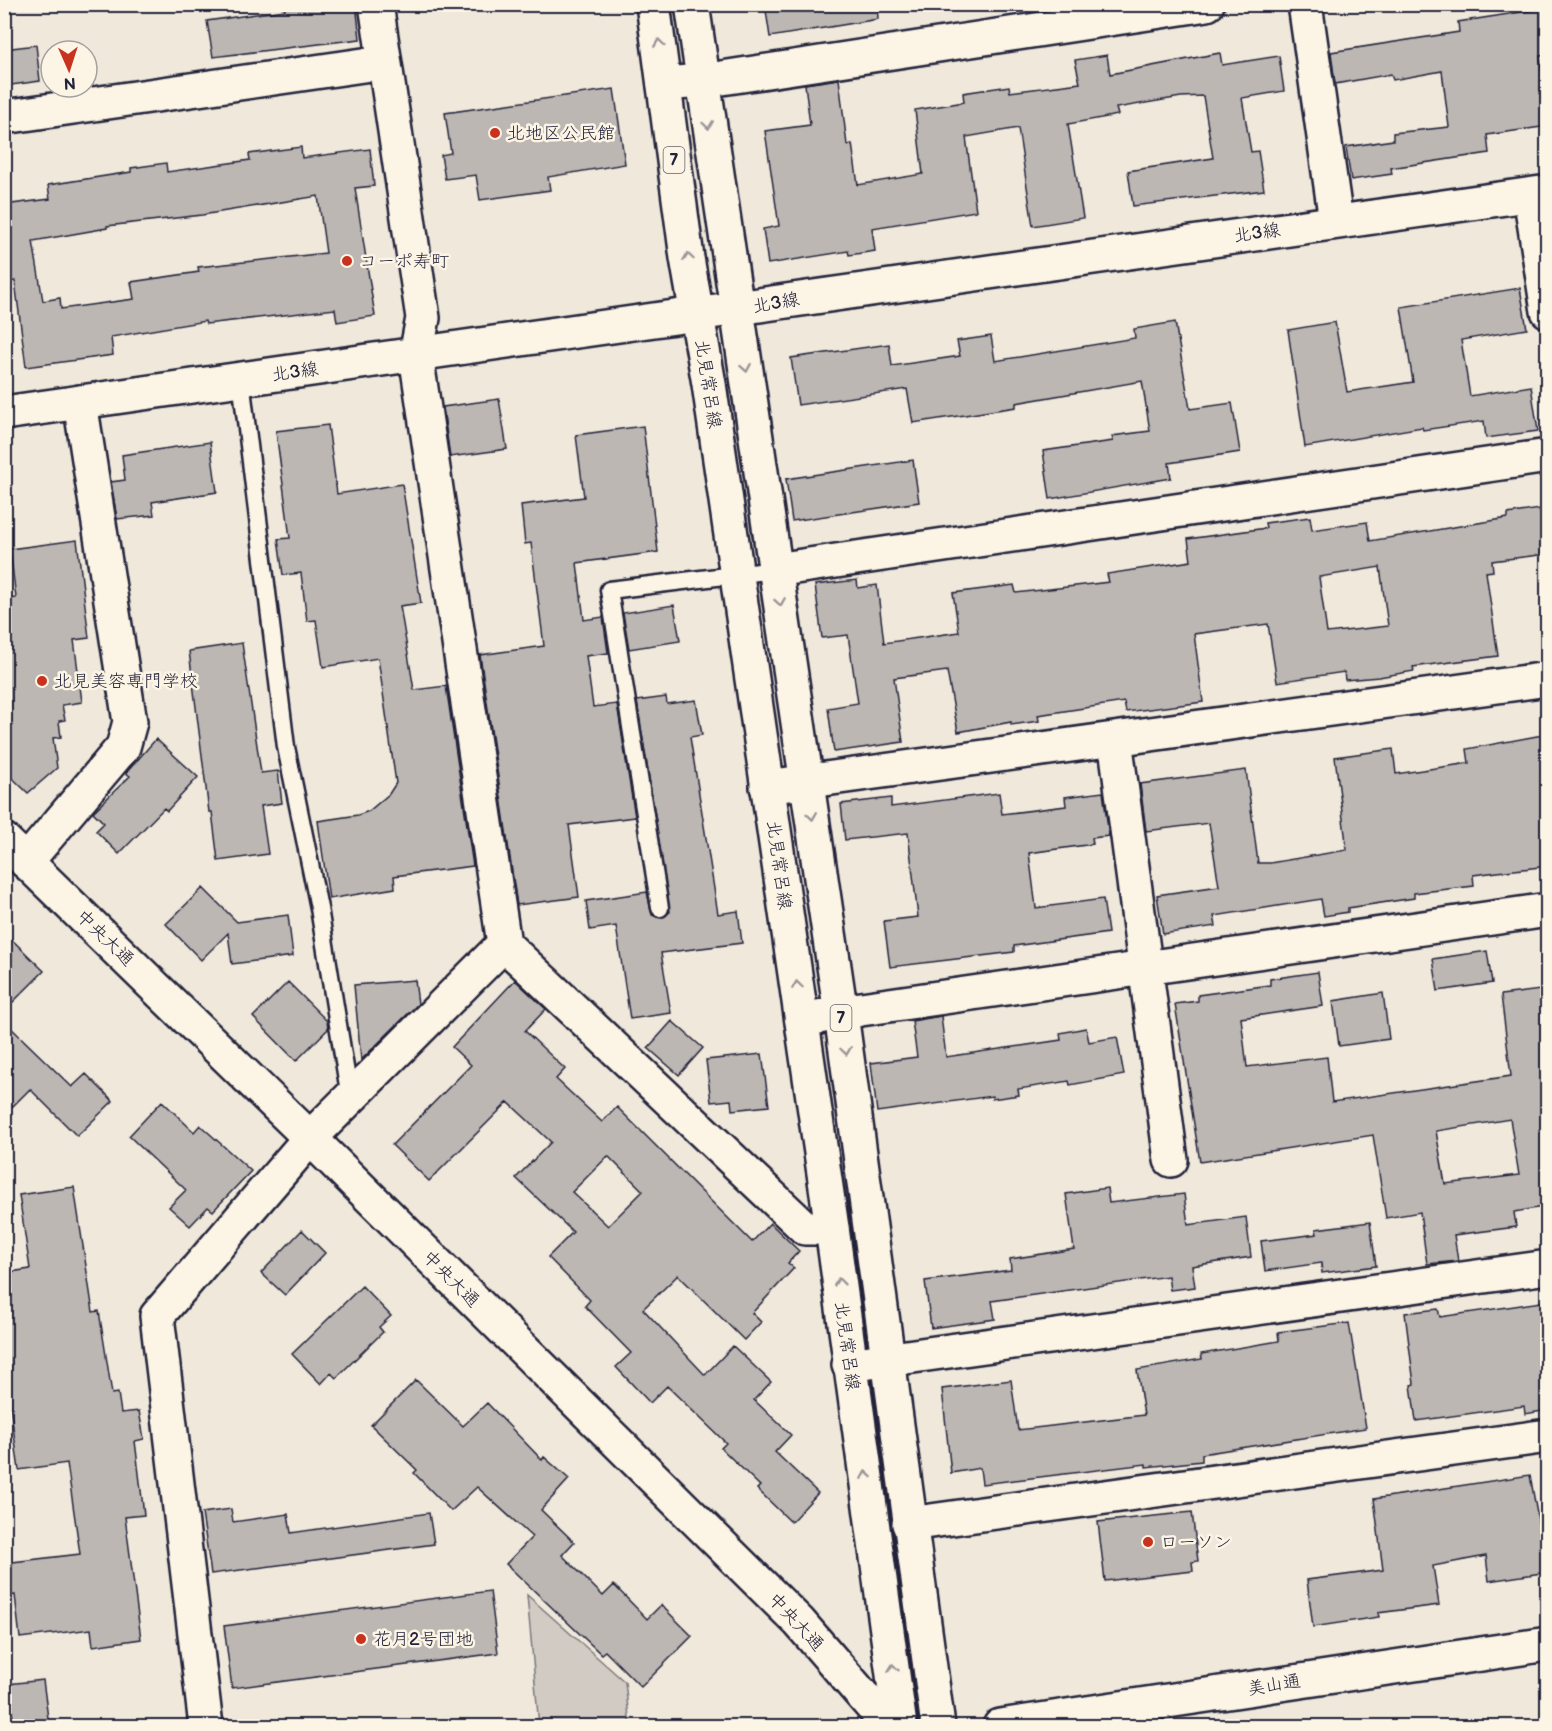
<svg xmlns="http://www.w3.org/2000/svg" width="1552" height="1731" font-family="'Balsamiq Sans','Klee One',sans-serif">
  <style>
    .green { fill: #d1cbc3; stroke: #7a767f; stroke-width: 1.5 }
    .building { fill: #bcb7b3; stroke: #22223b; stroke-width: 1.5; fill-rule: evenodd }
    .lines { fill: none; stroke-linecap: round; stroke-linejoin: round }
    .service-casing { stroke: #22223b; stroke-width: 21 }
    .minor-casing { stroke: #22223b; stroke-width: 38 }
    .tertiary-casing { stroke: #22223b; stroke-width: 38 }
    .primary-casing { stroke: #22223b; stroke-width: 38 }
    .service { stroke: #fcf5e5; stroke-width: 16 }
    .minor { stroke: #fcf5e5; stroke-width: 33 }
    .tertiary { stroke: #fcf5e5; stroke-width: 33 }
    .primary { stroke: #fcf5e5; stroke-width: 33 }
    .oneway { stroke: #9a9698 }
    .poi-dot { fill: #c8321e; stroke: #fcf5e5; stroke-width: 2 }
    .labels { text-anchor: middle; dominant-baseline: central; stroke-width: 5; stroke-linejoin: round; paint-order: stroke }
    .shield { fill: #fcf5e5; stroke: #63616e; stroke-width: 1.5 }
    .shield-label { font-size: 16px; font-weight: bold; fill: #22223b }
    .poi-label { font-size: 18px; fill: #22223b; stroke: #fcf5e5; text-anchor: start }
    .street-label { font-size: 18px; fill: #22223b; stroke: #fcf5e5 }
  </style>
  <rect width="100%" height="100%" fill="#efe8db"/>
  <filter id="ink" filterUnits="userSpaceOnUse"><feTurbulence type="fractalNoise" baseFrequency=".0167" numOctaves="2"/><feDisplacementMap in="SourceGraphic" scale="12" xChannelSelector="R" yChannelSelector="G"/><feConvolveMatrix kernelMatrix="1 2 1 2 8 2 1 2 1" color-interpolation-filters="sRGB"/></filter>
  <g filter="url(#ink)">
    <path class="green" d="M527 1595 625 1682 630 1726H539Z"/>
    <path class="building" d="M284 4H356L360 39 213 57 207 21 285 10Z
      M765 4H877L878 19 770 37Z
      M1548 8V55L1540 56 1548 126 1487 135 1489 153 1391 168 1392 174 1351 180 1346 147 1393 140V133L1449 127 1442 71 1393 80 1391 74 1335 84 1331 52 1459 32 1458 22Z
      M36 45 40 81 4 86V49Z
      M1220 53 1222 65 1279 56 1284 91 1242 98 1251 152 1258 151 1264 190 1133 206 1128 171 1213 158 1203 96 1181 97 1116 108 1118 115 1068 124 1083 218 1033 226 1018 128 966 137 976 211 872 228 875 251 849 255 848 251 768 264 763 229 779 226 765 131 810 125 805 84 839 79 847 145 852 144 858 185 923 174 915 110 964 102 963 93 1009 86 1010 92 1080 83 1075 60 1107 55 1110 74Z
      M614 89 625 164 548 177 550 190 480 200 476 175 445 179 441 155 451 153 445 113Z
      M301 147 302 158 370 149 374 186 355 188 375 316 337 322 335 309 206 324 205 321 111 337 113 355 26 367 15 281 9 282 4 255V205L50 199 48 185 131 172V168L166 163 167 172 250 160 249 154ZM318 196 326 253 198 267 199 272 131 282 134 299 61 309 60 298 43 301 33 241 107 228V226L202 215Z
      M1520 288 1527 329 1461 340 1470 396 1531 386 1538 431 1486 438 1484 421 1423 430 1422 427 1305 447 1288 330 1335 322 1347 392 1413 382 1401 307Z
      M1175 322 1190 409 1232 403 1240 452 1169 463 1171 478 1050 499 1043 451 1113 441 1112 436 1150 431 1142 381 1016 403V407L913 423 907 389 798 405 791 358 889 344 892 366 960 356 957 341 991 336 995 361 1135 338 1134 329Z
      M499 399 507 449 450 457 443 407Z
      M328 425 337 494 402 484 421 603 400 606 414 690 446 686 473 866 394 876 395 888 329 899 318 821 358 815 369 811 389 794 396 783 378 658 323 667 316 620 307 621 301 573 283 575 278 539 290 538 276 431Z
      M643 426 658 552 577 563 584 620 603 617 608 653 586 656 593 707 617 704 635 817 569 825 579 897 517 905 480 655 544 646 531 543 525 544 521 505 584 497 576 435Z
      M210 442 217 492 152 502 154 515 117 519 111 482 125 480 122 455Z
      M913 460 919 502 792 521 786 479Z
      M1540 509 1547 554 1492 561 1493 571 1486 572 1498 656 1413 667 1414 671 1379 677 1345 680 1344 672 1277 682 1268 624 1194 634 1203 702 1126 712 1124 702 1038 715 1039 721 1011 725V722L958 732 947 671 894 678 903 742 834 752 828 708 858 703 848 635 822 638 815 585 857 580 858 588 877 585 884 643 959 632 953 593 1014 585 1016 593 1109 582 1107 574 1191 561 1188 539 1266 528 1265 523 1310 517 1312 530 1367 522 1370 541 1508 518V514ZM1380 567 1388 626 1327 633 1319 577Z
      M77 540 89 638 74 640 82 702 62 705 65 720 59 721 61 737 53 738 57 768 28 793 4 770V599L16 598 10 549Z
      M674 605 680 641 629 649 623 613Z
      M242 643 261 773 278 771 282 803 261 806 268 854 218 861 212 812H209L189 651Z
      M666 697 667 704 696 700 702 735 690 737 718 914 738 911 742 943 661 953 671 1013 630 1019 616 926 590 930 586 901 647 892 652 915 661 918 670 912 637 701Z
      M1548 734V866L1473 875 1474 886 1414 893V898L1348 908V912L1324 916 1321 899 1214 916 1216 926 1163 934 1157 895 1219 886 1209 823 1146 831 1140 784 1246 770 1258 863H1270L1347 850 1335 757 1393 749 1396 774 1469 763 1467 749Z
      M156 739 198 777 167 811 164 808 119 854 96 831 104 823 93 812 130 776 126 773Z
      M1103 792 1109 836 1092 838 1093 844 1029 853 1036 908 1103 899 1108 933 1014 946V952L890 967 884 921 918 917 908 833 845 840 841 804 891 798V807L999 793 1002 814 1066 806 1065 797Z
      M203 888 237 922 288 915 293 956 232 964 228 933 201 960 166 924Z
      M4 932 44 971 4 1011Z
      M1487 951 1492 983 1438 991 1433 959Z
      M1318 972 1323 1006 1241 1018 1247 1067 1327 1057 1332 1102 1511 1076 1501 995 1548 989V1206L1514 1212 1516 1227 1454 1235 1458 1261 1427 1264 1420 1212 1386 1218 1373 1135 1200 1162 1175 1004 1198 1001V995L1270 985V979ZM1510 1119 1519 1175 1445 1184 1436 1131Z
      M415 980 418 1004 361 1060 354 985Z
      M515 980 546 1009 525 1031 565 1069 556 1079 602 1122 617 1107 752 1242 770 1223 799 1251 788 1263 794 1268 752 1313 761 1322 744 1340 678 1275 643 1309 705 1375 733 1346 771 1382 754 1400 791 1435 775 1452 818 1493 791 1522 757 1489 760 1486 721 1448 726 1443 667 1386 650 1403 616 1367 631 1353 585 1306 590 1300 548 1257 573 1232 516 1178 551 1142 508 1102 429 1181 392 1145 471 1065 452 1047ZM608 1156 643 1191 608 1226 572 1192Z
      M288 982 327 1021 328 1029 296 1061 253 1017Z
      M1383 993 1389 1039 1339 1046 1333 1001Z
      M941 1016 946 1057 1061 1040 1060 1033 1086 1028 1089 1042 1117 1037 1124 1075 1070 1085 1069 1081 1018 1089 1019 1095 992 1099V1096L877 1112 871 1063 917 1057 912 1021Z
      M4 1021 72 1087 86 1074 113 1101 77 1136 30 1089 4 1115Z
      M672 1021 703 1048 679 1075 648 1048Z
      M762 1054 769 1106 732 1110 731 1100 711 1102 706 1060Z
      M162 1101 194 1132 200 1125 251 1171 213 1211 208 1207 190 1226 169 1207 186 1190 129 1136Z
      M74 1187 93 1312 99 1311 112 1394 118 1393 121 1413 139 1411 144 1439 135 1441 144 1515 125 1517 141 1639 93 1646 91 1629 20 1638 15 1595 4 1596V1563L80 1554 67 1463 19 1470 9 1398 4 1399V1273L30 1269 19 1195Z
      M1107 1188 1109 1203 1184 1194 1188 1225 1246 1217 1251 1257 1192 1266 1195 1287 1170 1290 1168 1276 992 1301 995 1319 931 1328 925 1281 1011 1270 1010 1259 1074 1249 1066 1194Z
      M1370 1222 1376 1266 1322 1273 1321 1263 1265 1271 1261 1241 1317 1234 1316 1229Z
      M302 1230 325 1253 285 1295 261 1273Z
      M362 1286 391 1316 379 1327 383 1332 336 1378 331 1373 321 1384 292 1354Z
      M1548 1301V1410L1525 1414 1524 1406 1416 1421 1411 1385 1414 1384 1405 1313 1438 1309 1440 1317Z
      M1349 1323 1366 1428 1202 1454V1461L1146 1467V1464L982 1484 980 1468 951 1473 942 1389 1011 1380 1018 1430 1144 1415 1137 1370 1202 1359 1201 1354 1279 1341 1278 1332Z
      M416 1380 463 1426 487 1403 542 1460 544 1457 569 1479 541 1510 574 1542 562 1555 603 1596 614 1585 647 1619 661 1605 692 1636 641 1687 605 1651 601 1654 506 1564 532 1537 477 1487 451 1511 414 1473 417 1470 371 1425Z
      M1530 1475 1539 1525H1542L1548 1572 1489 1581 1486 1556 1433 1566 1439 1605 1378 1613 1379 1617 1313 1627 1307 1580 1383 1570 1374 1499Z
      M231 1509 233 1522 288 1514 291 1533 429 1513 434 1544 211 1574 202 1513Z
      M1192 1512 1198 1561 1192 1562 1193 1571 1105 1581 1098 1522Z
      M490 1591 498 1653 232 1688 224 1626Z
      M43 1680 49 1726H14L8 1684Z"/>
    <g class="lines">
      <g class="service-casing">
        <path id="service" d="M241 380 286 747 319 908 350 1098
          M660 908 609 590 775 570"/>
      </g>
      <g class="minor-casing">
        <path id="minor" d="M376 4 423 318 416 355 504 944 805 1228H832
          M1305 4 1336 221
          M664 84 702 81 1207 4
          M4 117 384 62
          M1530 195 1548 311
          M775 570 1548 456
          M1115 739 1171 1160
          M767 787 1548 679
          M26 862 123 747 130 722 80 402
          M802 1020 861 1009 1548 910
          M849 1365 1548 1267
          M909 1524 1548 1436
          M206 1726 157 1316 310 1138 504 944"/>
      </g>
      <g class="tertiary-casing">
        <path id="tertiary" d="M4 413 1548 192
          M4 840 310 1138 799 1622 889 1726
          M1000 1726 1548 1644"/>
      </g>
      <g class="primary-casing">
        <path id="primary" d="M653 4 687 258 709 384 832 1228 900 1726
          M692 4 841 1014 938 1726"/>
      </g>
      <use href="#service" class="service"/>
      <use href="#minor" class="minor"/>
      <use href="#tertiary" class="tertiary"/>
      <use href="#primary" class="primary"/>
    </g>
    <defs><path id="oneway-chevron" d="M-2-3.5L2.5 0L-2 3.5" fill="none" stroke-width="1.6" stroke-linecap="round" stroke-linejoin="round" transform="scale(1.5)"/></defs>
    <g class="oneway">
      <use href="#oneway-chevron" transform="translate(659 43) rotate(-98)"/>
      <use href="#oneway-chevron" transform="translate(708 125) rotate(82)"/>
      <use href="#oneway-chevron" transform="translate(688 257) rotate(-98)"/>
      <use href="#oneway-chevron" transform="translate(746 368) rotate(80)"/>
      <use href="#oneway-chevron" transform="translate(780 602) rotate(81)"/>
      <use href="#oneway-chevron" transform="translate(812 816) rotate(82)"/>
      <use href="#oneway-chevron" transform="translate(797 985) rotate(-98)"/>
      <use href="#oneway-chevron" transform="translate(846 1051) rotate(82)"/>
      <use href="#oneway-chevron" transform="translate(839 1282) rotate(-97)"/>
      <use href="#oneway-chevron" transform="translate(866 1475) rotate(-99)"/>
      <use href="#oneway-chevron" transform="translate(893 1668) rotate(-97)"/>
    </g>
  </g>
  <g class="poi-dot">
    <circle cx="495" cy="133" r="6"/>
    <circle cx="347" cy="261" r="6"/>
    <circle cx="42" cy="681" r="6"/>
    <circle cx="1148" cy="1542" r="6"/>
    <circle cx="361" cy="1639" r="6"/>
  </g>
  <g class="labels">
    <g class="shield">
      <rect x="663.5" y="147" width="21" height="26" rx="4.5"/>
      <rect x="830.5" y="1005" width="21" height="26" rx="4.5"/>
    </g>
    <g class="shield-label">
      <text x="674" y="160">7</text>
      <text x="841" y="1018">7</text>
    </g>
    <g class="poi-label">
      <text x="507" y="133">北地区公民館</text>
      <text x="359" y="261">コーポ寿町</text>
      <text x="54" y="681">北見美容専門学校</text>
      <text x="1160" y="1542">ローソン</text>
      <text x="373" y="1639">花月2号団地</text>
    </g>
    <g class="street-label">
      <text transform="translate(1257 233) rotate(-8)">北3線</text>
      <text transform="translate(776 303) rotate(-10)">北3線</text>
      <text transform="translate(295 372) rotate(-8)">北3線</text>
      <text transform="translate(708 384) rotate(81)">北見常呂線</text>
      <text transform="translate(779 865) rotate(82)">北見常呂線</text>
      <text transform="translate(105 938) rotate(44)">中央大通</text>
      <text transform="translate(451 1279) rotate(45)">中央大通</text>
      <text transform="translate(847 1346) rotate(82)">北見常呂線</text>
      <text transform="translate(796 1622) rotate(47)">中央大通</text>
      <text transform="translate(1274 1685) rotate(-9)">美山通</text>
    </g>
  </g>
  <rect width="1552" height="1731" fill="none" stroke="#fcf5e5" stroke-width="24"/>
  <rect x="12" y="12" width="1528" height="1707" fill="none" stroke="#22223b" stroke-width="2" filter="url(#ink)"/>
  <g transform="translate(69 69) rotate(177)"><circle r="28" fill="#fcf5e5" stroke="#a5a1a1" stroke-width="1.5"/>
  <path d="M0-4.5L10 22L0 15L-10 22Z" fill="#c8321e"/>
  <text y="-9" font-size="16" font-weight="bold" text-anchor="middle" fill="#22223b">N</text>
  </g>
</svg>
